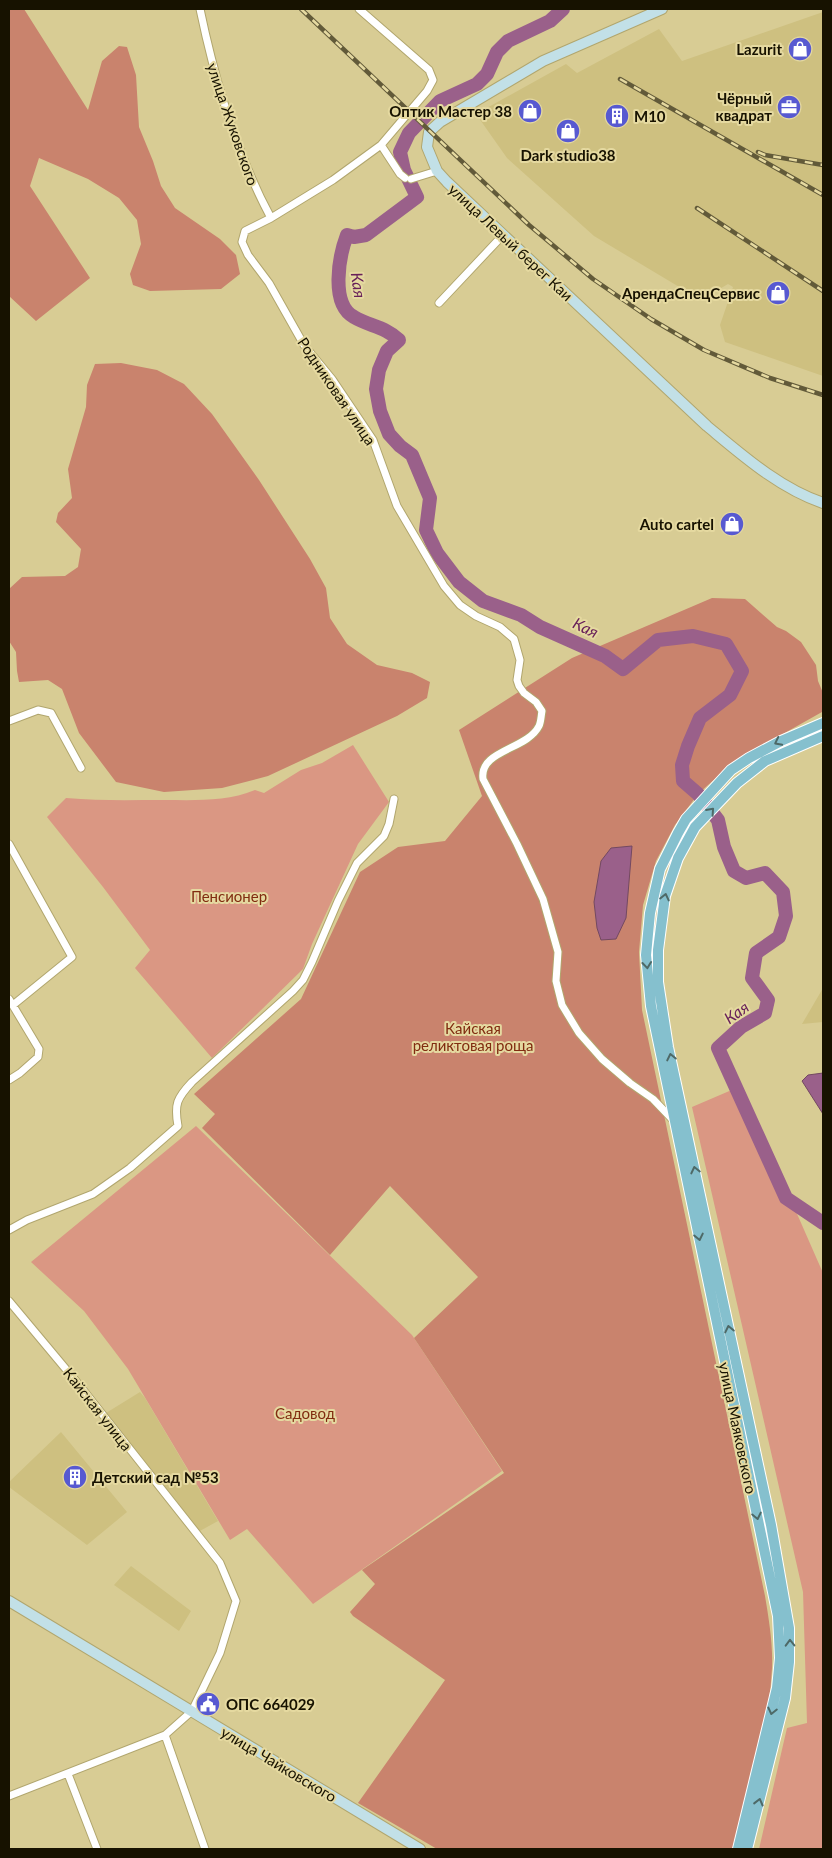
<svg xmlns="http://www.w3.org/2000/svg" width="832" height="1858" font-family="Lato,sans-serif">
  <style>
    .built { fill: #cec080 }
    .green { fill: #da9783 }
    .forest { fill: #c9836d }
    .water { fill: #9a608a; stroke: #734961 }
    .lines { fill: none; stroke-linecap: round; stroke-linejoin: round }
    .river { stroke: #9a608a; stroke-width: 14 }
    .street-casing { stroke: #b1a66e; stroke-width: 9 }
    .secondary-casing { stroke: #b1a66e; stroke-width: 12 }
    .primary-casing { stroke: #fff; stroke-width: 12 }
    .street { stroke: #fff; stroke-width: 7 }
    .secondary { stroke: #c2e0e7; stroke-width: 10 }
    .primary { stroke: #85c0ce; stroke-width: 10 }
    .rail-casing { stroke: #625a39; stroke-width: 4.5 }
    .rail { stroke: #e5d9a0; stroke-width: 2.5; stroke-dasharray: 8; stroke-linecap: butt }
    .oneway { stroke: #4e6967 }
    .labels { text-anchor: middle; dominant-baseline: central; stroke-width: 4; stroke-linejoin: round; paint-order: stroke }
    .poi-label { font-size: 15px; font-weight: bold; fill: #171200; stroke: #e5d9a0; text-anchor: end }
    .street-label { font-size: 15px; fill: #171200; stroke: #e5d9a0 }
    .park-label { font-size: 15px; fill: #812c10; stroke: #e5d9a0 }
    .water-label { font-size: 16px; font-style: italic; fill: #682159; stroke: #e5d9a0 }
  </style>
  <rect width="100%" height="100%" fill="#d8cc94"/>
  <path class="built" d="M823 12V376L725 342 720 325 733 287 728 284 701 300 594 236 507 158 476 114 566 64 577 73 659 29 682 61Z
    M823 988V1022L802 1024Z
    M140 1392 145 1398 218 1521 198 1532 106 1413Z
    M61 1432 127 1512 87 1545 9 1487V1482Z
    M131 1566 191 1611 179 1631 114 1585Z"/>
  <path class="green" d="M353 745 389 802 358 844 312 944 303 969 212 1058 135 968 150 950 103 887 47 817 66 798C99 801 131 800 163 800 194 800 226 802 255 790L264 793 301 770 322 763Z
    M741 1086 823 1273V1849H759L787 1728 807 1723 803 1592 692 1107Z
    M196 1126 412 1335 502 1471 313 1604 247 1529 230 1540 128 1369 84 1311 31 1262Z"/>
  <path class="forest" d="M9 9H24L88 110 102 61 119 46 127 47 136 75 139 127 153 161 161 186 175 208 220 239 236 255 240 274 221 289 150 291 133 285 130 274 141 244 137 220 119 198 88 179 39 158 30 186 90 278 36 321 9 296Z
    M121 363 157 370 184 384 212 414 259 480 310 559 326 588 330 618 347 644 377 665 412 673 430 682 427 698 397 716 268 776 222 788 164 792 116 782 79 733 62 689 48 680 19 682 17 671 16 652 9 641V589L22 577 65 576 78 567 81 549 56 522 58 513 72 498 68 469 86 407 87 385 95 364Z
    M712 598 745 599 777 627 786 631 801 642 816 665 818 681 823 693 822 712 735 761 698 794 675 825 656 861 643 905 639 952 642 1010 765 1596C769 1620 773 1644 772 1668 769 1730 749 1790 735 1849H437L358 1803 445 1680 353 1616 350 1612 375 1584 362 1570 504 1473 414 1338 478 1277 390 1186 330 1255 202 1128 215 1114 194 1094 301 999 360 872 398 847 445 841 482 796 459 730 572 658Z"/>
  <path class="water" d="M632 846 626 918 616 939 601 940 597 928 594 902 601 861 611 848Z
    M823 1073V1114L802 1081 808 1075Z"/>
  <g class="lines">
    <path class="river" d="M563 9 550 21 508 41 497 52 487 74 477 84 440 101 409 133 400 152 404 170 417 197 366 235 354 237 347 235C339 256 330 304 354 317 369 326 386 327 399 340L387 351 379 370 376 389 380 411 389 434 400 446 412 455 430 498 426 530 437 553 459 582 483 601 521 615 540 627 605 656 623 669 658 640 693 636 726 644 742 671 730 695 700 718 688 746 682 765 683 781 698 794 718 820 724 847 734 871 746 878 765 873 783 892 786 916 779 937 756 953 752 978 768 1000 765 1013 741 1027 718 1048 786 1198 823 1223"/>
    <g class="street-casing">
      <path id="street" d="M200 9C215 81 236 153 271 218
        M359 9 429 70 433 80 427 91 381 145 333 180 271 218 245 231 242 242 248 255 269 283 304 345 332 379 373 440 397 506 444 586 460 605 476 616 500 627 514 639 520 660 517 680 519 686 524 693 536 702 542 711C541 716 541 722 539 726 527 750 479 750 483 779L517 844 543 899 558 952 556 981 562 1005 579 1033 602 1059 630 1083 653 1099 674 1121
        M381 145 400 174 405 178
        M411 179 437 171
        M439 303 503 235
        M9 721 38 710 51 713 81 768
        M9 844 72 957 13 1005
        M9 999 39 1049 38 1057 20 1073 9 1080
        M9 1230 27 1220 93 1194 130 1168 178 1126C174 1104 177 1098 192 1082L293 991 303 980 312 962 338 901 357 863 384 836 389 824 394 799
        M9 1301 80 1386 220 1563 236 1601 220 1653 192 1711 165 1735 9 1796
        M165 1735 205 1849
        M68 1774 97 1849"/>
    </g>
    <g class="secondary-casing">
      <path id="secondary" d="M662 9 543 61 440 122 429 132 427 147 437 171 447 182 707 426C742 455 779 488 823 503
        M9 1601 420 1849"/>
    </g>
    <g class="primary-casing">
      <path id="primary" d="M738 1849 777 1688 780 1658 778 1616 651 1006 646 955 650 913 660 869 678 833 686 819 731 770 749 758 781 741 823 723
        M747 1849 785 1698 789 1662V1628L771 1525 668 1047 658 982V950L665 896 678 858 695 827 737 783 765 761 823 736"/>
    </g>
    <use href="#street" class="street"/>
    <use href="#secondary" class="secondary"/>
    <use href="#primary" class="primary"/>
    <g class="rail-casing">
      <path id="rail" d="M301 9 529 225 593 279 651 319 704 350 770 378 823 395
        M620 79 823 195
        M758 152 765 155 823 165
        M697 208 823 291"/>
    </g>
    <use href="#rail" class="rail"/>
  </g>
  <defs><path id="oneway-chevron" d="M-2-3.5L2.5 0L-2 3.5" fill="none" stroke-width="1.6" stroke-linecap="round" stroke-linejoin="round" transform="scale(1.25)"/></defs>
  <g class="oneway">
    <use href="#oneway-chevron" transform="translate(778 742) rotate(153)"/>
    <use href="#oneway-chevron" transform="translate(711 811) rotate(-48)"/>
    <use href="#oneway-chevron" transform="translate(665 897) rotate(-77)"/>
    <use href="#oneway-chevron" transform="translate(647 965) rotate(84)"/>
    <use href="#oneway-chevron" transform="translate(671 1057) rotate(-102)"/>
    <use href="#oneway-chevron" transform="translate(695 1170) rotate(-103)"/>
    <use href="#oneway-chevron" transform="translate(699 1237) rotate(78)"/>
    <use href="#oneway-chevron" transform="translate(729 1329) rotate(-102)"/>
    <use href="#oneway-chevron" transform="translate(757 1516) rotate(78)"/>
    <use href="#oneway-chevron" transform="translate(790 1643) rotate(-91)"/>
    <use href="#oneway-chevron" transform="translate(772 1711) rotate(103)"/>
    <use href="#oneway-chevron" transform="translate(759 1802) rotate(-76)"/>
  </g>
  <defs>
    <g id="shop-disc" transform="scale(1.25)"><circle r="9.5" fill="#5759d1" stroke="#e5d9a0"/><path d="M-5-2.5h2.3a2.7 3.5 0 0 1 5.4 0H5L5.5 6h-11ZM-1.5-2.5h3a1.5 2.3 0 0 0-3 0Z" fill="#fff"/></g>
    <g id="office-disc" transform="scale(1.25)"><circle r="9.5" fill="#5759d1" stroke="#e5d9a0"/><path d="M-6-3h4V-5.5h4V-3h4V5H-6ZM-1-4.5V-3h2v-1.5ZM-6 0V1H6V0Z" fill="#fff"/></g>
    <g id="building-disc" transform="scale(1.25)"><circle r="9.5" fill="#5759d1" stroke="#e5d9a0"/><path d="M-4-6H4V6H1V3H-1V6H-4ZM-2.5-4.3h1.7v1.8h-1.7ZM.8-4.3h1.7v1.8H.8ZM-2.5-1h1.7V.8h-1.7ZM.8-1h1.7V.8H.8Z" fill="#fff"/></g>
    <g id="civic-disc" transform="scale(1.25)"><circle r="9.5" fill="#5759d1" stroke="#e5d9a0"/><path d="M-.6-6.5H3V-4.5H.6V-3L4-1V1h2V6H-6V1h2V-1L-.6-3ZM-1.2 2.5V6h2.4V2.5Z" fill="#fff"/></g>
  </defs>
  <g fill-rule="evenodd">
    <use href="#shop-disc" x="800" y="49"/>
    <use href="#office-disc" x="789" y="107"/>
    <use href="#shop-disc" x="530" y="111"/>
    <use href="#building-disc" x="617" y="116"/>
    <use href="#shop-disc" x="568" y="131"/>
    <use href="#shop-disc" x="778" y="293"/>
    <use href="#shop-disc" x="732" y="524"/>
    <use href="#building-disc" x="75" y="1477"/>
    <use href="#civic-disc" x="208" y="1704"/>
  </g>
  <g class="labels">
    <g class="poi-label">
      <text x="782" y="49">Lazurit</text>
      <text x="772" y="98">Чёрный<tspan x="772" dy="17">квадрат</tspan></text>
      <text x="512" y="111">Оптик Мастер 38</text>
      <text x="634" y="116" text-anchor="start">M10</text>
      <text x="568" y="155" text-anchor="middle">Dark studio38</text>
      <text x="760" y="293">АрендаСпецСервис</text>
      <text x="714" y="524">Auto cartel</text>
      <text x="92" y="1477" text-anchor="start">Детский сад №53</text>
      <text x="226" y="1704" text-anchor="start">ОПС 664029</text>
    </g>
    <g class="street-label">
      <text transform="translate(233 124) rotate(71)">улица Жуковского</text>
      <text transform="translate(511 242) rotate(43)">улица Левый берег Каи</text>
      <text transform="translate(337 391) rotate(56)">Родниковая улица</text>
      <text transform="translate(98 1409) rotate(52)">Кайская улица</text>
      <text transform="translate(738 1428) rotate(78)">улица Маяковского</text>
      <text transform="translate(279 1764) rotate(31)">улица Чайковского</text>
    </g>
    <g class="park-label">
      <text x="229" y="896">Пенсионер</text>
      <text x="473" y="1028">Кайская<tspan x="473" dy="17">реликтовая роща</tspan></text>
      <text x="305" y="1413">Садовод</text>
    </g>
    <g class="water-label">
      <text transform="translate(359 285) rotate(82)">Кая</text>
      <text transform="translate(586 627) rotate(26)">Кая</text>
      <text transform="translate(736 1012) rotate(-35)">Кая</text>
    </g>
  </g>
  <rect width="832" height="1858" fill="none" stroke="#171200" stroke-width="20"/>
</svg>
